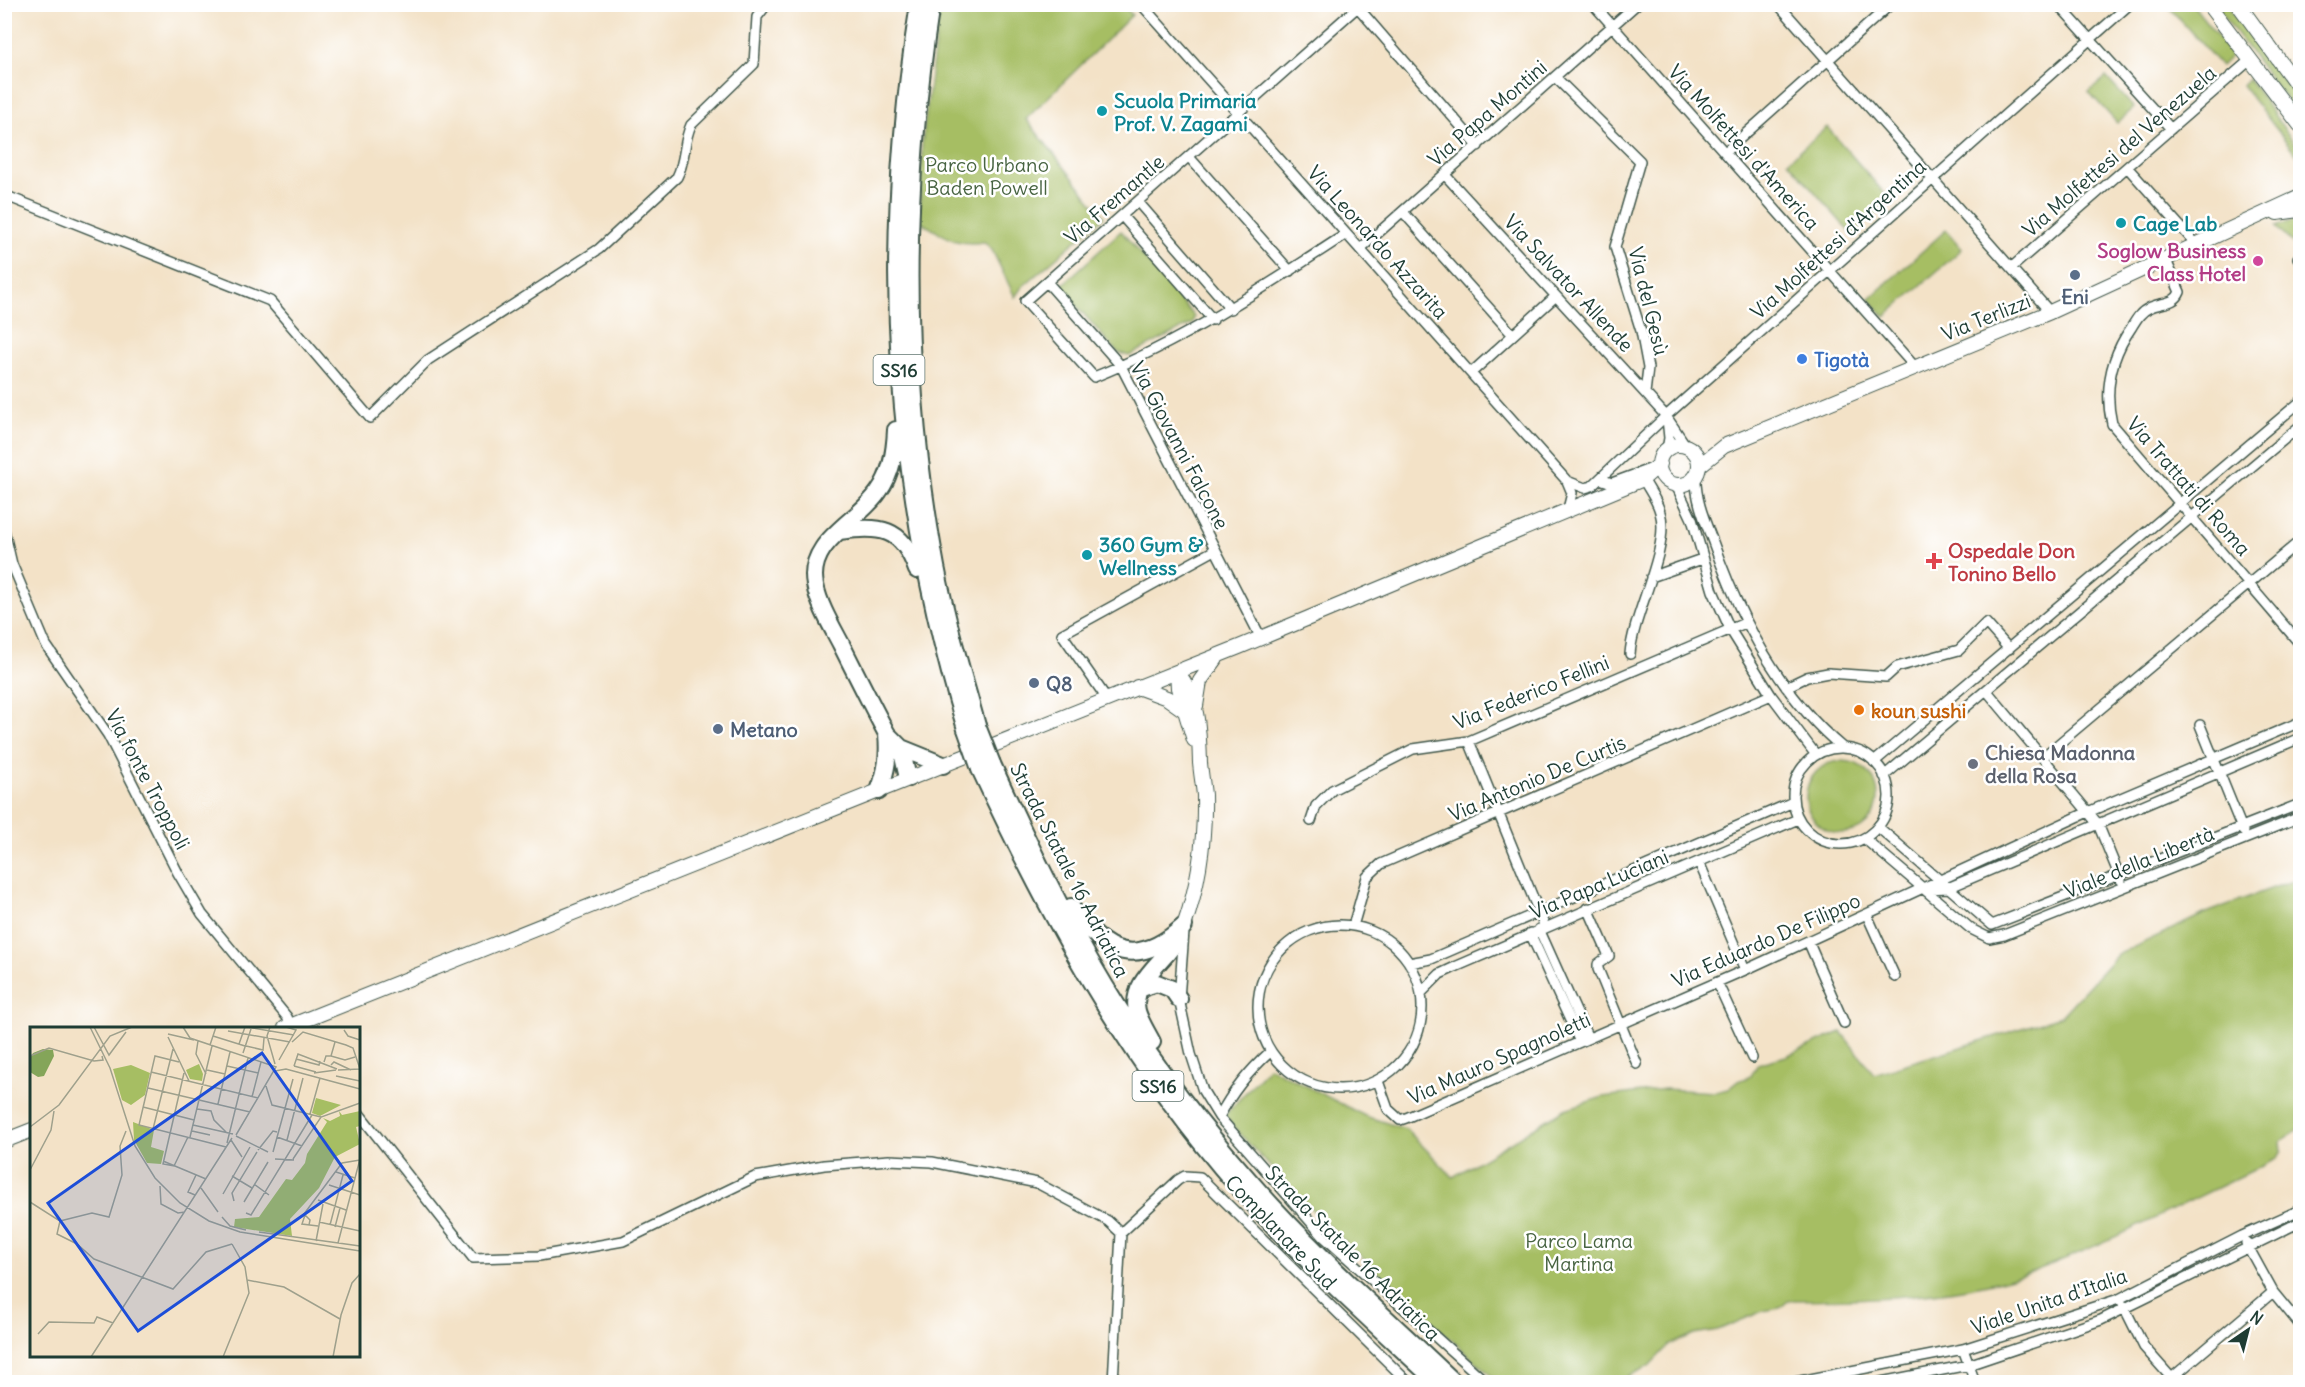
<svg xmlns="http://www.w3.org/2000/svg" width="2305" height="1387" font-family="Delius,sans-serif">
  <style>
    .green { fill: #a6be63; stroke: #627e4c; stroke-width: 1.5 }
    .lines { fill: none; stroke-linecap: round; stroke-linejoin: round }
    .street-casing { stroke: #3f564a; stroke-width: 12 }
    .secondary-casing { stroke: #3f564a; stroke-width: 16 }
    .highway-casing { stroke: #3f564a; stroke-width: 20 }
    .street { stroke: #fff; stroke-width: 9 }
    .secondary { stroke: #fff; stroke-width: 14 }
    .highway { stroke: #fff; stroke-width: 16 }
    .highway-bridge-casing { stroke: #3f564a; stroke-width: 20; stroke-linecap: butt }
    .highway-bridge { stroke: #fff; stroke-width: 16 }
    .culture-dot { fill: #0f9aa8; stroke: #fff; stroke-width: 2 }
    .hotel-dot { fill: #d1479c; stroke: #fff; stroke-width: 2 }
    .service-dot { fill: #5c6f8a; stroke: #fff; stroke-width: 2 }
    .shop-dot { fill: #3f7fe0; stroke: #fff; stroke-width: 2 }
    .health-dot { fill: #e0444e; stroke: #fff; stroke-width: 2 }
    .food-dot { fill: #e8710a; stroke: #fff; stroke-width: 2 }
    .worship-dot { fill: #6b7280; stroke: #fff; stroke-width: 2 }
    .labels { text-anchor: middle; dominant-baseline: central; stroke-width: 5; stroke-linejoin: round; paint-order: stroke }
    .shield { fill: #fff; stroke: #627771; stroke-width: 1.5 }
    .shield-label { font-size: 18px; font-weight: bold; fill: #1f3d34 }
    .culture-label { font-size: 20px; font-weight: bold; fill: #0d838f; stroke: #fff; text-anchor: start }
    .street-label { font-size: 20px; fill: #1f3d34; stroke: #fff }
    .park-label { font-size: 20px; fill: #486442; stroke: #fff }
    .hotel-label { font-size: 20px; font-weight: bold; fill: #b23c85; stroke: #fff; text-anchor: end }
    .service-label { font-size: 20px; font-weight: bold; fill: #4e5e75; stroke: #fff; text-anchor: start }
    .shop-label { font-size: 20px; font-weight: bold; fill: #366cbe; stroke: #fff; text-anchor: start }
    .health-label { font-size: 20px; font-weight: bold; fill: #be3a42; stroke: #fff; text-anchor: start }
    .food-label { font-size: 20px; font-weight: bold; fill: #c56008; stroke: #fff; text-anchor: start }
    .worship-label { font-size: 20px; font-weight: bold; fill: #5b616d; stroke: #fff; text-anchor: start }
    .inset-road { fill: none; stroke: #9ea08c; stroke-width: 1.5 }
    .view { fill: #1d4ed8; fill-opacity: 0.15; stroke: #1d4ed8; stroke-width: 3 }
    .inset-edge { fill: none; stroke: #1f3d34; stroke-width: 3 }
  </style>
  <rect width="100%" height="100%" fill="#fff"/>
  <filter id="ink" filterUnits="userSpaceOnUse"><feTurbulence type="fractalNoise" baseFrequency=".0167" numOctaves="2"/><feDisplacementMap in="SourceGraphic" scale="12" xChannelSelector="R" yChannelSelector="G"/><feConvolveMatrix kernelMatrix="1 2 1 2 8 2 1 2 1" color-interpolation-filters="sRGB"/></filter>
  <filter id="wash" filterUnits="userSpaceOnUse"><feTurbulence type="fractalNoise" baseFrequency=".008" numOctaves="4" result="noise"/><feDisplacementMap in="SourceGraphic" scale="24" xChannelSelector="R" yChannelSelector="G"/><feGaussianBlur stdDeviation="1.35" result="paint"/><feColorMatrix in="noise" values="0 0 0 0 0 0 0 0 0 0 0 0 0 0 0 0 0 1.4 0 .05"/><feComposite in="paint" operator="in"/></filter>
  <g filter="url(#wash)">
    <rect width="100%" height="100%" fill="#f3e2c7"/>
    <path class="green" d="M940 5H1123L1132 15 1026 119 1104 217 1022 287 1015 297 992 250 984 242C955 247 943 235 919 221L922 145Z
      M2167 5H2193L2232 55 2221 66Z
      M2215 5H2227L2300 101V118Z
      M2106 77 2134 108 2117 123 2089 92Z
      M2249 79 2300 151V159L2242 85Z
      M1827 127 1891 201 1852 235 1788 161Z
      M2300 217V251L2276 227Z
      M1946 230 1962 249 1885 317 1869 299Z
      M1121 231 1194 316 1193 323 1129 356 1117 352 1060 287Z
      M1806 797a36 36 0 1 1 72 0a36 36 0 1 1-72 0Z
      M2300 878V1128L2281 1141 2282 1151 2277 1159C2197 1196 2119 1239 2037 1270 1963 1297 1866 1300 1789 1300L1780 1308 1763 1311 1718 1330 1694 1334 1668 1346 1649 1366 1628 1376 1631 1382H1498C1404 1296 1308 1213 1224 1116L1269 1067 1365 1116 1406 1129 1453 1177 1565 1109 1603 1097 1665 1089 1715 1092 1728 1089 1738 1081 1751 1076 1758 1064 1786 1056 1841 1032 1874 1074 2061 1016 2117 955 2208 912Z"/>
  </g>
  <g filter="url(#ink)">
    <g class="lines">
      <g class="street-casing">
        <path id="street" d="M1141 4 1567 481 1572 493 1568 509
          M1355 4 1478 146
          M1593 4 1915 367
          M1778 4 2050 312
          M2058 4 2171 129
          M1555 77 1640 161 1615 247 1641 331 1648 368 1645 393
          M1725 152 1891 4
          M1189 157 1290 271
          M2127 167 2196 244
          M1445 175 1666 416 1686 446
          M4 195 270 301 370 418 428 360 599 249 677 177C686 160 683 142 691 125L754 64 757 17 767 4
          M1138 202 1231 309
          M1403 212 1513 335
          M1122 216 1213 320
          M1346 234C1265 287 1184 341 1094 377L1025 301 1361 4
          M1360 249 1637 4
          M2165 258 2180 292C2175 305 2160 302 2149 308 2140 312 2136 320 2131 328 2111 357 2104 390 2112 424L2300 644
          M2298 258 2300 260
          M2011 268 2250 60
          M1047 282 1121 366 1261 638
          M1471 373 1556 296
          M1667 418 1669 438 1667 450
          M4 461V480
          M1696 476C1695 499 1705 521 1713 542 1740 619 1779 695 1843 748
          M1600 479 1612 483 1650 469
          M1567 481 1585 488 1592 486 1666 416 2130 4
          M1676 485 1692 519 1713 591 1730 629 1771 695 1816 755
          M4 530 12 564 46 645 108 735 178 873 202 914 287 1017 292 1028
          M1651 577 1702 559
          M1630 654C1633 613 1671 548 1660 512 1657 500 1649 490 1643 479
          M1786 687 1807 677 1828 673 1886 677 1897 667 1959 650 1986 623 2009 649
          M1987 691 2098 824 2121 880
          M1107 699 1062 634 1215 550
          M2200 725 2243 831
          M1469 741 1545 927
          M1793 796a48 48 0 1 1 96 0a48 48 0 1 1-96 0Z
          M2043 757 2300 541
          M1874 762 2300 402
          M1884 776 2300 426
          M1311 821 1316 806 1332 790 1413 749 1469 741 1745 623
          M1878 827 1992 925
          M1865 839 1971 929 1989 938 2004 935 2300 817
          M1699 862 1745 970
          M1927 889 1948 888 2300 738
          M1588 908 1609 956 1598 964V969L1637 1064
          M1867 915 1895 977
          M1258 1007a82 82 0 1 1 164 0a82 82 0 1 1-164 0Z
          M1992 925 2300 804
          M1353 926 1367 877 1381 864 1771 695
          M1539 929 1588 1038
          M1184 932 1179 999 1191 1054 1203 1091 1219 1117 1324 1237 1486 1382
          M1530 933 1580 1042
          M1808 941 1844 1023
          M1409 963 1431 959 1793 802
          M1717 982 1752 1058
          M1421 993 1440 974 1455 967 1798 819
          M1378 1081 1388 1109 1400 1120 1406 1118 1745 970 2088 812 2300 722
          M358 1112 473 1258 539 1256 623 1241 755 1177 824 1165 889 1160 932 1162 1037 1183 1108 1221 1121 1233
          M1219 1117C1232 1092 1249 1071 1270 1052
          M1121 1233 1178 1180 1185 1176 1200 1177 1408 1382
          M2246 1243 2273 1292 2300 1325
          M2123 1305 2144 1347 2175 1382
          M1963 1349 1975 1382
          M1113 1382 1121 1233
          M1795 1382 1963 1349 2119 1299 2242 1236 2300 1210
          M1881 1382 1968 1365 2101 1320 2300 1222
          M2167 1382 2273 1292"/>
      </g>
      <g class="secondary-casing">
        <path id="secondary" d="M2208 4 2300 125
          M2238 4 2300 89
          M2277 213 2300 210
          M1659 465a20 20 0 1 1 40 0a20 20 0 1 1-40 0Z
          M1699 466 1724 446 2050 312 2300 197
          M1177 672C1199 698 1199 731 1200 763 1201 774 1203 785 1204 795 1205 840 1199 884 1184 926
          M1177 672 1178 688 1194 740
          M1137 687 1167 698 1184 710
          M1196 706 1200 681 1216 659
          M285 1028 1239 647 1643 479 1660 464
          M4 1141 32 1130"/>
      </g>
      <g class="highway-casing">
        <path id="highway" d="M919 4C879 254 893 488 966 729
          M931 4C903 186 901 368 933 550 943 610 961 668 977 726
          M896 430C895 451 892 473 879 491 859 522 806 541 815 585 819 605 831 625 841 644 856 674 871 704 887 734L901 748 943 765
          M839 531C880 526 902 526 917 570
          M901 748 908 778
          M992 764C1027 840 1062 915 1105 986 1146 1054 1195 1119 1248 1179 1311 1252 1385 1316 1454 1382
          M980 769C1051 921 1128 1061 1239 1188 1300 1257 1370 1319 1437 1382
          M879 791C887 770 889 755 887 734
          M1071 907C1105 955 1137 969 1184 926
          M1139 989 1157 983 1172 989 1179 999
          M1152 1042C1147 1032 1140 1022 1137 1011 1130 981 1166 961 1178 938"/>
      </g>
      <use href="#street" class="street"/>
      <use href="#secondary" class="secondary"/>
      <use href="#highway" class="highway"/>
      <g class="highway-bridge-casing">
        <path id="highway-bridge" d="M977 726 992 764
          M966 729 980 769"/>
      </g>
      <use href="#highway-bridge" class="highway-bridge"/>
    </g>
  </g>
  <g class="culture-dot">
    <circle cx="1102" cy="111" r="6"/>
    <circle cx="2121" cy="223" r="6"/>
    <circle cx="1087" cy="555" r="6"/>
  </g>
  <circle class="hotel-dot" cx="2258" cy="261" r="6"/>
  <g class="service-dot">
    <circle cx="2075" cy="275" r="6"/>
    <circle cx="1034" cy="683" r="6"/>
    <circle cx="718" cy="729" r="6"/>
  </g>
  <circle class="shop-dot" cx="1802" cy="359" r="6"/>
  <path class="health-dot" d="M1931 552h6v6h6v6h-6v6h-6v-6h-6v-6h6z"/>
  <circle class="food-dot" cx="1859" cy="710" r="6"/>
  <circle class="worship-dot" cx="1973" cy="764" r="6"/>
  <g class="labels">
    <g class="shield">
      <rect x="873.5" y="355" width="51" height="30" rx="4.5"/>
      <rect x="1132.5" y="1071" width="51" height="30" rx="4.5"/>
    </g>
    <g class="shield-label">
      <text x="899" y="370">SS16</text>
      <text x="1158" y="1086">SS16</text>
    </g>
    <g class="culture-label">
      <text x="1114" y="100">Scuola Primaria<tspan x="1114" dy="23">Prof. V. Zagami</tspan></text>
      <text x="2133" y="223">Cage Lab</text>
      <text x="1099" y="544">360 Gym &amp;<tspan x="1099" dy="23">Wellness</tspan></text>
    </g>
    <g class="street-label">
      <text transform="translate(1487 113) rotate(-41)">Via Papa Montini</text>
      <text transform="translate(1744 147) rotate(48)">Via Molfettesi d'America</text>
      <text transform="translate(2119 151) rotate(-41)">Via Molfettesi del Venezuela</text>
      <text transform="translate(1114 199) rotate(-41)">Via Fremantle</text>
      <text transform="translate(1838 239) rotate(-42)">Via Molfettesi d'Argentina</text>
      <text transform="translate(1378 242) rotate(48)">Via Leonardo Azzarita</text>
      <text transform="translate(1569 283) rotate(47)">Via Salvator Allende</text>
      <text transform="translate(1649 301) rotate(76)">Via del Gesù</text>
      <text transform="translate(1986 317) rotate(-22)">Via Terlizzi</text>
      <text transform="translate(1180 445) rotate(62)">Via Giovanni Falcone</text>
      <text transform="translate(2189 486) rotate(49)">Via Trattati di Roma</text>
      <text transform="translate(1531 692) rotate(-22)">Via Federico Fellini</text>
      <text transform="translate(1537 778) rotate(-23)">Via Antonio De Curtis</text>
      <text transform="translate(148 779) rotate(62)">Via fonte Troppoli</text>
      <text transform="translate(2139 862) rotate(-22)">Viale della Libertà</text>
      <text transform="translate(1070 870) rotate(63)">Strada Statale 16 Adriatica</text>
      <text transform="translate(1599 884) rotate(-23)">Via Papa Luciani</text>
      <text transform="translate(1766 940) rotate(-24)">Via Eduardo De Filippo</text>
      <text transform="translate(1499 1058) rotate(-24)">Via Mauro Spagnoletti</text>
      <text transform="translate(1281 1232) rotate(46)">Complanare Sud</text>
      <text transform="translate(1353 1253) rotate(45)">Strada Statale 16 Adriatica</text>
      <text transform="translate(2049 1301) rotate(-19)">Viale Unita d'Italia</text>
    </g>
    <g class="park-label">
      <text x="987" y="164">Parco Urbano<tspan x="987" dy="23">Baden Powell</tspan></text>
      <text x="1579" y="1240">Parco Lama<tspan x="1579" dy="23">Martina</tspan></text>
    </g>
    <g class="hotel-label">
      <text x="2246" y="250">Soglow Business<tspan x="2246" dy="23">Class Hotel</tspan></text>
    </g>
    <g class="service-label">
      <text x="2075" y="296" text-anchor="middle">Eni</text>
      <text x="1046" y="683">Q8</text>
      <text x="730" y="729">Metano</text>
    </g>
    <g class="shop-label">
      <text x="1814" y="359">Tigotà</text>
    </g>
    <g class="health-label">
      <text x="1948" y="550">Ospedale Don<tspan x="1948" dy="23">Tonino Bello</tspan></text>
    </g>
    <g class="food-label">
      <text x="1871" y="710">koun sushi</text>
    </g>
    <g class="worship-label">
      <text x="1985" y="752">Chiesa Madonna<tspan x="1985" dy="23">della Rosa</tspan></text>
    </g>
  </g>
  <g transform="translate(30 1027)">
    <rect width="330" height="330" fill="#f3e2c7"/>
    <path d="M169 37 173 47 172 54 160 52 156 43ZM101 38 120 46 115 68 101 78 92 73 83 42ZM286 71 311 78 290 89 282 86ZM309 84 312 88 330 84V99L326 100 330 117 305 130 289 161 260 192 262 209 204 200 205 192 229 190 256 152 262 153 275 136 277 127 297 95 293 91 300 94 310 89ZM103 95 124 103 121 120 134 124 131 137 117 136 104 113Z" fill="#a6be63"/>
    <path d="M13 22 23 23 24 29 14 49 8 50 0 45V31L3 26Z" fill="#84a559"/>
    <path class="inset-road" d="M60 0 80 41 105 119 125 151 150 176 179 194 210 205 330 224M64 0 79 28 96 5M153 0 160 11 246 40 206 108M217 0 264 8M240 0 237 9 245 37M314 3 318 9 330 13M198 4 260 15M138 7 164 13M183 9 215 19M138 10 159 54M168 14 166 27 176 47M262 15 273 5 316 18 323 21 330 42M209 17 215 0M180 18 186 0M216 19 233 23 234 11M213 26 221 2M0 29 19 21 64 34 73 33 72 29M301 29 315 33 325 30M266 32 289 38 290 34M249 33 266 3 256 0M149 35 125 29 109 98 196 120M294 35 296 29H301L305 15M301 38 304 35 321 43M197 39 228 46M264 39 268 27 307 42M264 39 286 45M177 43 195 47M308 43 330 42M245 44 256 42 330 62M121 45 228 71M154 46 133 137 144 139 158 110M284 46 306 43M306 49 330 54M236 59 242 78 291 90M118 61 220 85M222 70 231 35M188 77 200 25M113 80 164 93M167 82 181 84 184 93 196 105M280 87 290 51M163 98 203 107M0 100 29 78 80 9 102 0M123 102 143 22M162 104 180 108M206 109 238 125M160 110 182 19M247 110 272 119M201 113 212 130M257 113 273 51M197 116 218 31M228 123 243 104 247 105M243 125 263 52M245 132 264 133M263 132 291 90 330 76M133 134 176 152M0 143 21 103 24 84M306 145 325 151M202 149 222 161M224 157 239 168M299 158 330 168M130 159 131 177 148 186 155 185M171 161 188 185M193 167 220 120M165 168 158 165 166 148M288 173 316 183M204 174 202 166 227 125M0 175 30 194 27 207 47 217 64 232 143 262 176 225 202 217M214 175 238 135M216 186 221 188 282 88M275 188 272 197 288 199M192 190 200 199 216 203M30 194 62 186 79 190 92 148 90 119 96 104M289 195 330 204M279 198 280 193 274 187 312 136 330 133M300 198 313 148M305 200 310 181M229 205 330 219M286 214 293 177M308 216 330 132M217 253 254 260 310 292M8 307 19 295 64 296 67 290 83 296M61 330 202 111M193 330 219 266 215 240 202 217M303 330 311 288 322 256 330 247"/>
    <path class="view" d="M232 26 322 154 108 304 18 176Z"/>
    <rect width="330" height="330" class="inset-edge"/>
  </g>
  <rect width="2305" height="1387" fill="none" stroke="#fff" stroke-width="24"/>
  <g transform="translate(2248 1330) rotate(35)" stroke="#ffffff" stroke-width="4.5" paint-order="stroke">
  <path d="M0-4.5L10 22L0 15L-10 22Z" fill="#1f3d34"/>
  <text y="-9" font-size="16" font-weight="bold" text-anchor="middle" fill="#1f3d34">N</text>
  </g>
</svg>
